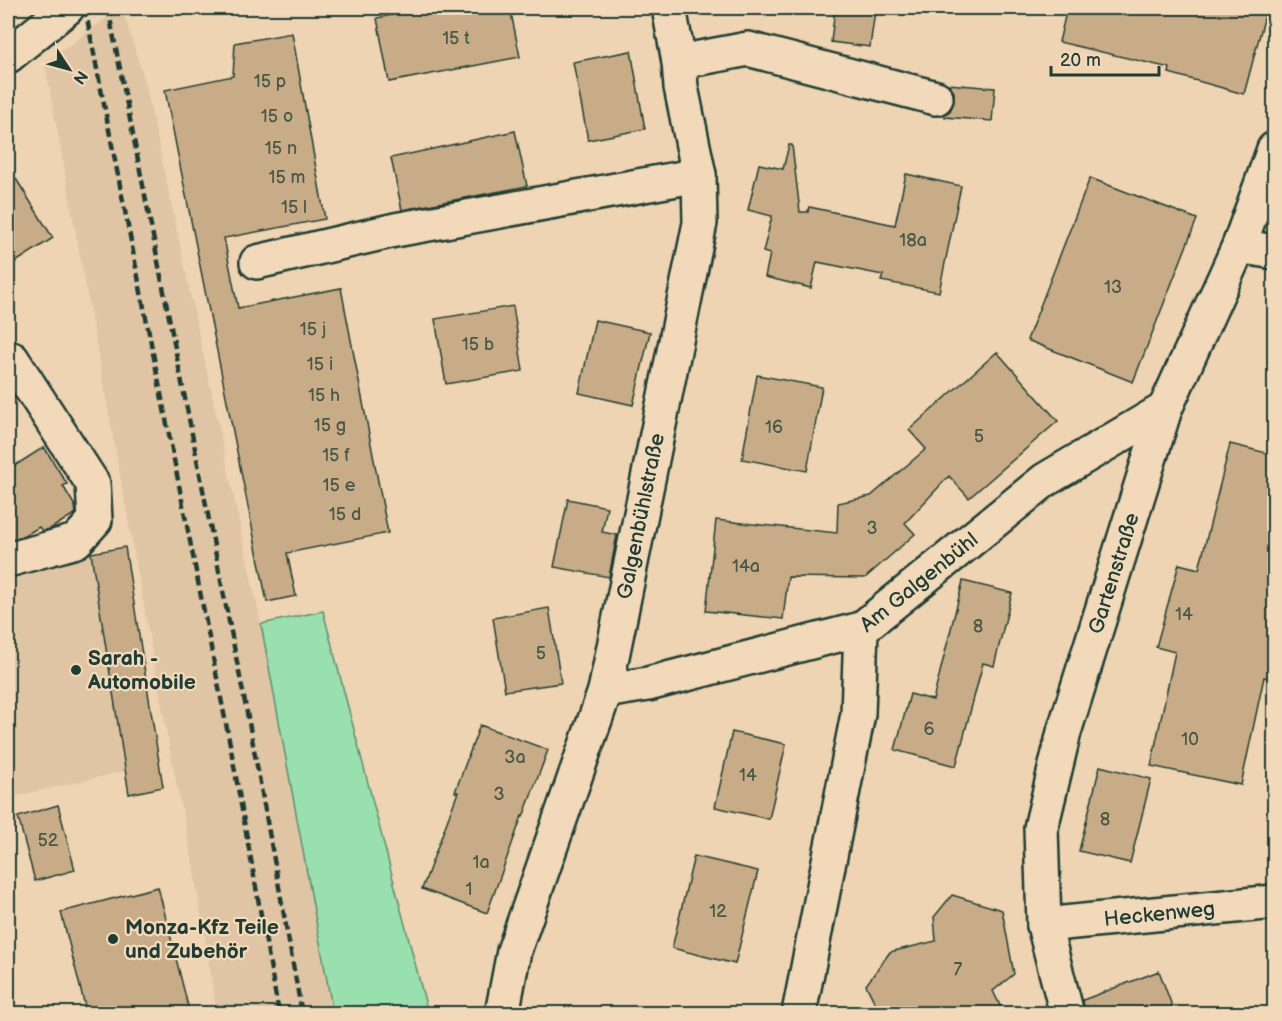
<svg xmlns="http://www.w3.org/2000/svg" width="1282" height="1021" font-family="'Balsamiq Sans',sans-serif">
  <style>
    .built { fill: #dfc5a3 }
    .green { fill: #98e0ae; stroke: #5c8e71; stroke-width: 1.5 }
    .building { fill: #c8ac87; stroke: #1f3d34; stroke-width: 1.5 }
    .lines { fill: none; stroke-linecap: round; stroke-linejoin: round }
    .minor-casing { stroke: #1f3d34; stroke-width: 38 }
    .major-casing { stroke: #1f3d34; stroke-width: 38 }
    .minor { stroke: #f1d9b9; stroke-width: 33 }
    .major { stroke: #f1d9b9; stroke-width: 33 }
    .rail { stroke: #1f3d34; stroke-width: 4.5; stroke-dasharray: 9 4.5; stroke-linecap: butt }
    .poi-dot { fill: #1f3d34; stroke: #f1d9b9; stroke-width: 2 }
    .labels { text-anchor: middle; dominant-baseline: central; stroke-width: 4.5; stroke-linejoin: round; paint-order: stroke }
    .number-label { font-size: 18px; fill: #495949 }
    .street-label { font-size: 21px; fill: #1f3d34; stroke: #f1d9b9 }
    .poi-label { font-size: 21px; font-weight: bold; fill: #1f3d34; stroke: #f1d9b9; text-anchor: start }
  </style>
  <rect width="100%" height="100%" fill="#eed4b2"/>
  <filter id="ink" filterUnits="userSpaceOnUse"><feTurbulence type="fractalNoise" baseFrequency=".0167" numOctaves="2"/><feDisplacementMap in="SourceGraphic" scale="12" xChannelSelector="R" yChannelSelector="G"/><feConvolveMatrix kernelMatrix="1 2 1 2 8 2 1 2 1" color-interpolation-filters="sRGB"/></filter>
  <g filter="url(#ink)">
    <path class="built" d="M120 8H122L146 86 261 624 333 1013H217L191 852 174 772 45 63Z
      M125 547 160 766 125 771 8 798V574L90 553Z"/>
    <path class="green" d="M323 611 428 1013H333L261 624Z"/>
    <path class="building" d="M428 8H510L520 57 389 82 377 18Z
      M835 8H850L875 11 870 47 831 42Z
      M1067 8H1267L1244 94 1169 73 1170 68 1059 42Z
      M292 33 325 219 224 238 238 308 341 288 388 533 287 553 296 596 267 602 165 90 233 76 235 43Z
      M631 51 645 129 588 140 573 62Z
      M948 84 995 88 992 121 945 117V114L950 111 954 102V92Z
      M515 131 527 186 402 210 391 158Z
      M789 145H792L800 212H808L809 207 895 225 906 174 961 186 939 292 881 281 883 275 817 262 811 288 765 277 770 254 763 252 772 216 748 210 759 164 783 169Z
      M8 166 53 238 8 267Z
      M1090 178 1197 219 1133 382 1027 340Z
      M513 306 523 371 446 384 435 319Z
      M595 320 650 332 633 405 579 393Z
      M997 352 1058 421 969 498 949 476 905 523 915 534 865 578 788 577 783 619 706 611 716 520 837 533 838 503 871 496 926 449 909 430Z
      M757 375 822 387 807 471 742 459Z
      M1230 444 1275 455V680L1264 677 1241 785 1151 766 1175 652 1156 647 1179 564 1199 569Z
      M44 447 67 484 63 486 75 506 76 513 50 529 42 531 39 527 24 536 8 541V470Z
      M568 499 607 507 602 532 617 535 609 577 554 567Z
      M125 547 163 787 129 794 91 553Z
      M963 581 1012 593 994 666 983 663 956 766 895 750 910 694 933 700Z
      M549 608 561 683 505 691 493 618Z
      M480 725 548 750 523 817 522 816 487 913 422 889 458 792H455Z
      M732 732 786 744 769 819 715 807Z
      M1100 766 1151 779 1130 863 1079 851Z
      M58 805 75 870 35 881 18 817Z
      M694 856 758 871 735 964 672 948Z
      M158 887 190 1014H87L61 912Z
      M952 895 1002 910 1014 974 993 991 1004 1014 880 1013 866 985 890 952 936 941 934 917Z
      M1159 971 1175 1014H1085L1083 1000Z"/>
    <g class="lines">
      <g class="minor-casing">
        <g id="minor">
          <path d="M679 62 748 49 936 98"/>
          <path d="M1239 246 1274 252"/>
          <path d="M257 262 395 230 699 175"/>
          <path d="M8 560 76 541 95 520 93 484 12 359"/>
          <path id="s1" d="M605 691 648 684 861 629 1045 480 1165 409"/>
          <path id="s2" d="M1044 925 1265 903 1274 901"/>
          <path d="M800 1008 858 714 861 629"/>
          <path id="s3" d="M502 1014 514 951 605 691 700 223 699 175 681 87 679 62 669 8"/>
          <path id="s4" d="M1067 1014 1044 925 1041 828 1064 732 1165 409 1239 246 1274 149"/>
        </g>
      </g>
      <g class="major-casing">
        <path id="major" d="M8 56 67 8"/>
      </g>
      <use href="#minor" class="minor"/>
      <use href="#major" class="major"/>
      <path class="rail" d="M85 8 230 744 279 1014
        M108 8 251 733 302 1014"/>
    </g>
  </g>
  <g class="poi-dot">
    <circle cx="76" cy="670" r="6"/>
    <circle cx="113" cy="939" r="6"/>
  </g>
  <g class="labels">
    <g class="number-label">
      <text x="456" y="38">15 t</text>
      <text x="270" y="81">15 p</text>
      <text x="277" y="116">15 o</text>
      <text x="281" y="148">15 n</text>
      <text x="287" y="177">15 m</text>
      <text x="294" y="207">15 l</text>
      <text x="913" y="240">18a</text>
      <text x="1113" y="287">13</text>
      <text x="313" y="329">15 j</text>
      <text x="478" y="344">15 b</text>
      <text x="320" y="364">15 i</text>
      <text x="324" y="395">15 h</text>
      <text x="330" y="425">15 g</text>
      <text x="774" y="427">16</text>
      <text x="979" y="436">5</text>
      <text x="336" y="455">15 f</text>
      <text x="339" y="485">15 e</text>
      <text x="345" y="514">15 d</text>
      <text x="872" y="528">3</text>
      <text x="746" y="566">14a</text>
      <text x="1184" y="614">14</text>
      <text x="978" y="626">8</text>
      <text x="541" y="653">5</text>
      <text x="929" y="729">6</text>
      <text x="1190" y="739">10</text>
      <text x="515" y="757">3a</text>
      <text x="748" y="775">14</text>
      <text x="499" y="794">3</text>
      <text x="1105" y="819">8</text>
      <text x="48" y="840">52</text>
      <text x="481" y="862">1a</text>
      <text x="469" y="889">1</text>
      <text x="718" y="911">12</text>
      <text x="958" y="969">7</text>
    </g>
    <g class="street-label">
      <text stroke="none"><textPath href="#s3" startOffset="518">Galgenbühlstraße</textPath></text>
      <text stroke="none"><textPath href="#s4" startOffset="454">Gartenstraße</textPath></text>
      <text stroke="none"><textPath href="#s1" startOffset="338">Am Galgenbühl</textPath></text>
      <text stroke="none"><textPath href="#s2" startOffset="116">Heckenweg</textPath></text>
    </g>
    <g class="poi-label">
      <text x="88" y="658">Sarah -<tspan x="88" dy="24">Automobile</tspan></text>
      <text x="125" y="927">Monza-Kfz Teile<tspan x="125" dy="24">und Zubehör</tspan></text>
    </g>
  </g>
  <rect width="1282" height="1021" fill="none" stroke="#f1d9b9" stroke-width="30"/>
  <rect x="15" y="15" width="1252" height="991" fill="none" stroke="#1f3d34" stroke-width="2" filter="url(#ink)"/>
  <g transform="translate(69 69) rotate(126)" stroke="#f1d9b9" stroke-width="4.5" paint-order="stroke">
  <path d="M0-4.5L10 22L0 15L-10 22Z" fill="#1f3d34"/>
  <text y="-9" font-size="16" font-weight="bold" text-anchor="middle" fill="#1f3d34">N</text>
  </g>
  <path d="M1051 66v9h108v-9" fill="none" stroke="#1f3d34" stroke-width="3"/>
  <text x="1060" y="66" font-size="18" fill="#1f3d34" stroke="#f1d9b9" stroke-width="4.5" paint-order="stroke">20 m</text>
</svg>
